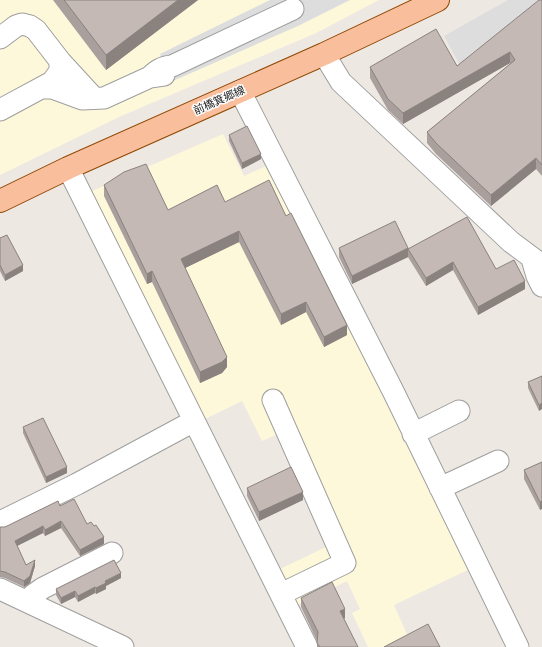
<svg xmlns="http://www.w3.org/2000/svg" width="542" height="647" font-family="'DM Sans','Noto Sans JP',sans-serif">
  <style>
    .education { fill: #fef8db }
    .parking { fill: #ddd }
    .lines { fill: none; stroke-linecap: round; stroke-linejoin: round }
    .minor-casing { stroke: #9e9e9e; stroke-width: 23 }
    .major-casing { stroke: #914804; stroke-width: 24 }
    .minor { stroke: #fff; stroke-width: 21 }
    .major { stroke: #f9bf9c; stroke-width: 22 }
    .wall { fill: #a99f9d }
    .shaded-wall { fill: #8a827f }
    .building { fill: #c5b9b6; stroke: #8a827f }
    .labels { text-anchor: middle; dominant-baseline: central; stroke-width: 3; stroke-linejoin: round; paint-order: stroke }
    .street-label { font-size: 11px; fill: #1d1d1d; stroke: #fff }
  </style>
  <rect width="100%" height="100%" fill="#eee8e2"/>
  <path class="education" d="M0 0H379L316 33 119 117 0 175Z
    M223 134 244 176 273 163 474 567 394 605 410 641 399 647H368L352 613 360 609 347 581 296 606 278 570 328 546 276 435 262 441 242 401 205 419 90 192Z"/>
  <path class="parking" d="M270 0H350L298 26 173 81 160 54Z
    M508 0H542L460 65 444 36Z"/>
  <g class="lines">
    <g class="minor-casing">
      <path id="minor" d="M0 38 16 26 22 24 30 26 36 30 60 61V71L52 82 0 110
        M324 54 341 82 511 242 542 265
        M60 61 94 98
        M150 77C157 70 162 67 172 66L293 9
        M43 88H52L82 99 104 98 150 77 164 75
        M240 91 393 391 518 647
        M68 168 307 647
        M532 259 537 276 542 286
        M273 400 345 563 281 594
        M413 434 459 411
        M440 488 498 461
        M0 522 77 484 194 421
        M0 589 123 647
        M28 602 33 595 43 588 112 553"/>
    </g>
    <g class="major-casing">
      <path id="major" d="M0 201 68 168 324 54 438 0"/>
    </g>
    <use href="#minor" class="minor"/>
    <use href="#major" class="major"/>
  </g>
  <path class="wall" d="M53 0H198L106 70Z
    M542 0V176L536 169 491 206 436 154 427 143V132L510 64V63L403 124 388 110 370 78V67L457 66Z
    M229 135 261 159 242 169 229 141Z
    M104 185 168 210 225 202 286 216 347 335 324 347 306 312 281 325 239 242 185 268 227 367 222 373 200 383 152 282 147 284 104 196Z
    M0 238 23 271 5 281 0 271Z
    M339 248H408L496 269 525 289 478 315 453 270 426 286 408 257 352 284 339 257Z
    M542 376 539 411 528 388V382Z
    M23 427 67 473 46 483 23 433Z
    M542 462 540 510 524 479V470Z
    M247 488 303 500 259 521 247 496Z
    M60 506 87 524 104 544 80 556 61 528 45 536 43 533 17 546 26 565 35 566 30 583 24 587 5 578 0 577V527H5Z
    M121 578 106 586V589L96 594 95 593 78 602 75 597 61 604 56 595V589Z
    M301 598 345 618 344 619 358 647H317V641L301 607Z"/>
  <path class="shaded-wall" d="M178 0H198L106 70V55Z
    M510 52V63L403 124V113Z
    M261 154V159L242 169V163Z
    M536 158V169L491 206V195Z
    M239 231V242L181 270V259Z
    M408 248V257L352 284V276Z
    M453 262V270L426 286V278Z
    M23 265V271L5 281V275Z
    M152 271V282L147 284V274Z
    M525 281V289L478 315V307Z
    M306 302V312L281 325V314Z
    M347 325V335L324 347V337Z
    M227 357V367L222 373 200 383V372Z
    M542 403V409L539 411V405Z
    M67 467V473L46 483V477Z
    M303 492V500L259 521V512Z
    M542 501V509L540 510V502Z
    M61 521V528L45 536V530Z
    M43 526V533L15 547V541Z
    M104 537V544L80 556V550Z
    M35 560V566L30 583 24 587V581Z
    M121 573V578L106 586V589L96 594V588L105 581Z
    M95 587V593L78 602V596Z
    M75 591V597L61 604V598Z
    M345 609V618L340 621V611Z"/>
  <path class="building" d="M64 0H178L106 55Z
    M539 0H542V165L536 158 491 195 436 143 427 132 515 60 510 52 403 113 388 99 370 67 436 29 457 66Z
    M247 126 261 154 242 163 229 135Z
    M146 164 168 210 217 185 225 202 269 180 286 216 291 213 347 325 324 337 306 302 281 314 239 231 181 259 227 357 222 362 200 372 152 271 147 274 104 185 124 172Z
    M467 217 496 269 514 260 525 281 478 307 453 262 426 278 408 249Z
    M395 221 408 248 352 276 339 248Z
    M7 235 23 265 5 275 0 265V238Z
    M542 376V403L539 405 528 382Z
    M43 418 67 467 46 477 23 427Z
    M542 462V501L540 502 524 470Z
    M291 467 303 492 259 512 247 488Z
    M74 499 87 524 91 522 94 526 96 525 104 537 80 550 61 521 45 530 43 526 15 541 26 565 35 560 30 576 24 581 5 572 0 571V527H5L58 501 60 506Z
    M114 560 121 573 105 581 106 583 96 588 95 587 78 596 75 591 61 598 56 589Z
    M332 582 345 609 340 611 358 647H320L317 643 318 632 301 598Z
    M428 624 440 647H384Z"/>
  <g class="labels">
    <g class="street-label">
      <text transform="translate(219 100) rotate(-24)">前橋箕郷線</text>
    </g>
  </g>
</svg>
